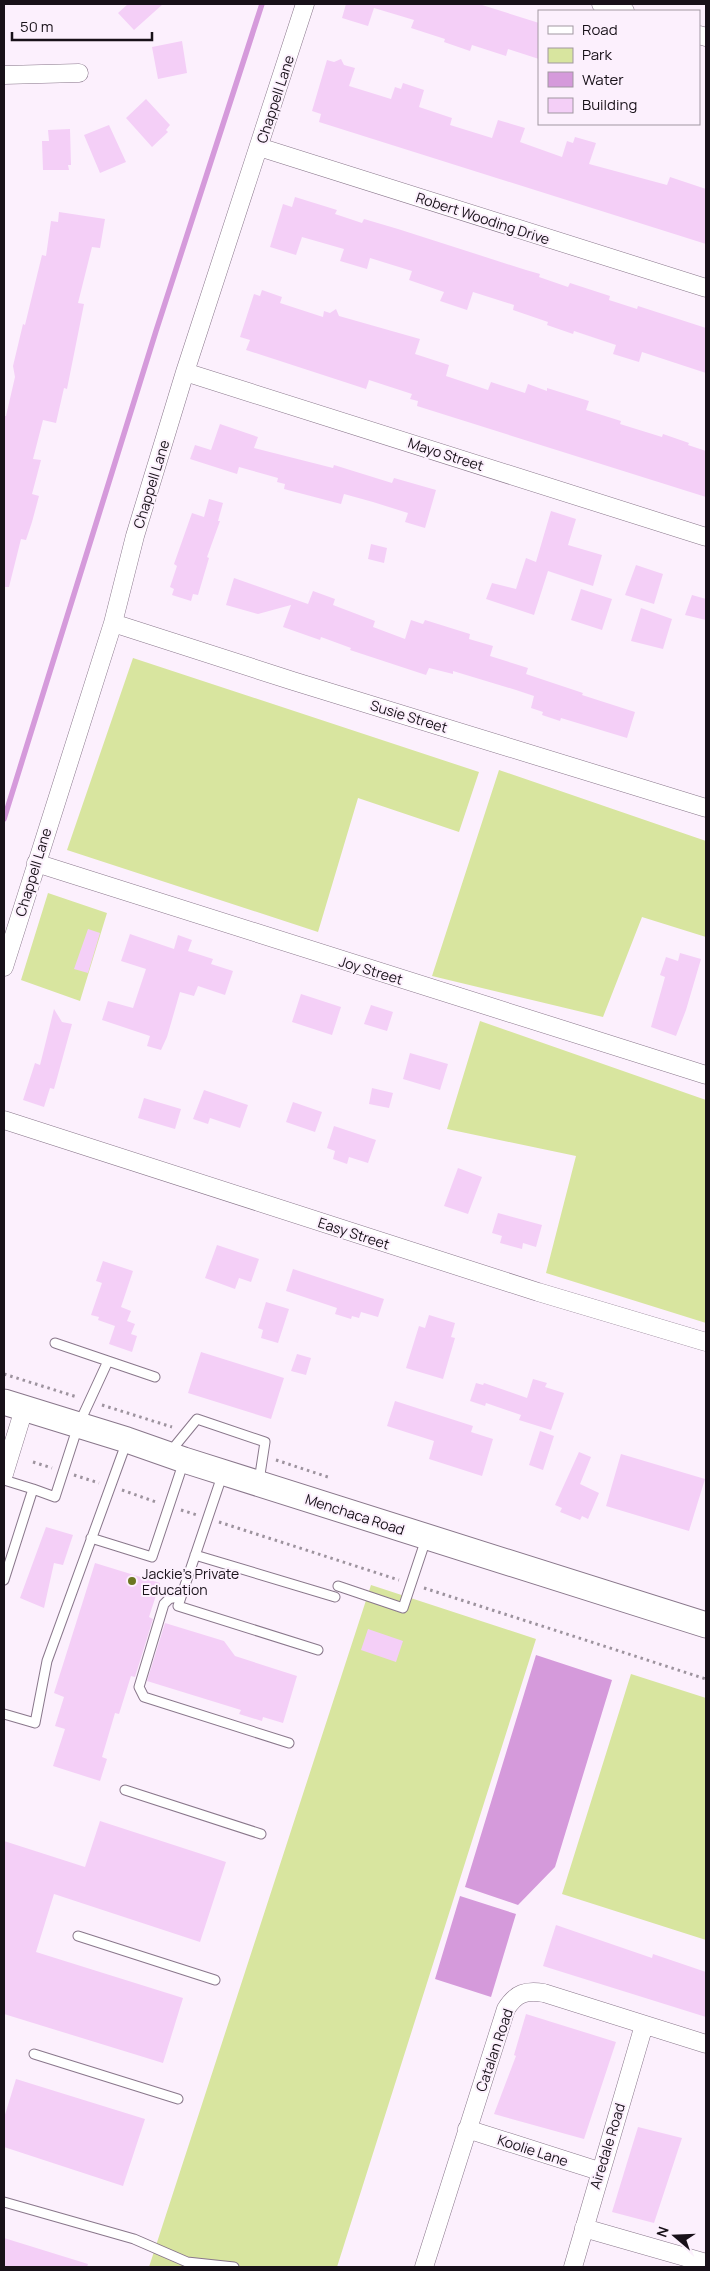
<svg xmlns="http://www.w3.org/2000/svg" width="710" height="2271" font-family="Manrope,sans-serif">
  <style>
    .green { fill: #d8e59f }
    .water { fill: #d59adb }
    .lines { fill: none; stroke-linecap: round; stroke-linejoin: round }
    .stream { stroke: #d59adb; stroke-width: 5.5 }
    .building { fill: #f4cff7 }
    .lane-casing { stroke: #89778b; stroke-width: 11 }
    .street-casing { stroke: #89778b; stroke-width: 19 }
    .secondary-casing { stroke: #89778b; stroke-width: 27 }
    .path { stroke: #9d939e; stroke-width: 3; stroke-dasharray: 2.5 4; stroke-linecap: butt }
    .lane { stroke: #fff; stroke-width: 9 }
    .street { stroke: #fff; stroke-width: 18 }
    .secondary { stroke: #fff; stroke-width: 25 }
    .poi-dot { fill: #6b7621; stroke: #fcf0fd; stroke-width: 2 }
    .labels { text-anchor: middle; dominant-baseline: central; stroke-width: 4; stroke-linejoin: round; paint-order: stroke }
    .street-label { font-size: 14px; fill: #181119; stroke: #fcf0fd }
    .poi-label { font-size: 14px; fill: #181119; stroke: #fcf0fd; text-anchor: start }
  </style>
  <rect width="100%" height="100%" fill="#fcf0fd"/>
  <path class="green" d="M133 658 479 772 459 832 358 798 318 932 67 850Z
    M499 770 706 841V937L642 917 603 1017 432 976Z
    M48 893 107 913 80 1001 21 980Z
    M480 1021 706 1100V1323L546 1273 576 1156 447 1129Z
    M371 1585 536 1639 337 2267H149Z
    M631 1674 706 1698V1940L562 1894Z"/>
  <path class="water" d="M536 1655 612 1680 555 1867 518 1905 465 1887Z
    M460 1896 516 1914 491 1997 435 1979Z"/>
  <g class="lines">
    <path class="stream" d="M4 819 156 331 262 4"/>
  </g>
  <path class="building" d="M128 4H163L134 30 118 13Z
    M346 4H479L539 23V59L508 49 506 56 472 45 470 51 444 42 445 39 411 28 414 20 374 8 368 26 342 18Z
    M182 41 187 73 158 79 152 47Z
    M341 59 344 65 355 68 349 86 391 99 395 87 401 89 403 83 424 90 419 107 452 118 450 125 492 138 498 120 525 128 520 142 562 157 567 141 573 143 575 137 596 143 589 164 667 185 670 177 706 189V244L319 122 321 114 312 111 327 60 334 62Z
    M146 99 170 125 166 130 168 132 152 147 126 118Z
    M109 125 126 162 100 173 84 135Z
    M70 129 71 165H68L69 170H43L42 141H49L48 130Z
    M295 197 337 210 335 214 362 223 364 219 398 229 526 270 540 274 539 277 568 287 570 283 610 296 609 300 637 309 638 306 706 328V373L642 352 639 362 613 354 616 345 574 331 573 334 547 325 548 322 513 310 514 305 473 292 467 310 440 301 444 292 409 280 412 271 370 258 367 269 340 261 344 249 302 237 296 255 270 247 283 204 292 207Z
    M59 212 105 219 100 248 92 247 78 303 84 304 67 389 64 388 56 423 43 420 33 459 41 460 32 494 39 496 32 522 26 540 21 539 9 587H4V416H6L15 377 13 366 23 324 25 325 42 255 46 256 51 221 58 222Z
    M262 290 282 297 280 303 323 317 324 311 330 313 336 309 339 316 420 339 415 354 449 365 446 376 488 390 491 382 525 393 528 384 547 391V388L589 401 586 410 621 421 620 424 662 437 663 434 689 443 688 445 706 451V497L417 406 418 401 410 399 412 394 369 380 366 389 246 350 250 340 240 337 254 294 260 296Z
    M220 424 258 437 254 448 333 468 334 465 392 483 394 478 436 490 425 528 405 522 408 513 373 502 344 494 341 504 284 489 285 484 277 482 278 478 239 467 237 474 190 459 195 445 211 450Z
    M209 499 223 503 218 521H220L207 557 209 558 198 595 193 594 191 601 172 595 174 589 170 587 177 566 174 564 192 513 204 517Z
    M551 511 576 519 568 545 602 555 593 586 548 571 534 615 486 599 492 583 516 589 526 558 536 562Z
    M371 544 387 548 384 563 368 559Z
    M636 565 663 574 654 604 625 595Z
    M234 578 308 604 313 591 335 599 333 605 375 621 373 627 405 639 411 620 423 624 425 620 470 634 469 639 493 646 490 656 528 668 526 674 583 693 582 695 635 712 627 738 561 718 560 721 542 715 543 712 531 708 534 696 516 690 453 671V674L429 668 426 675 350 650 351 648 321 637 320 640 283 627 291 605 258 614 226 605Z
    M581 589 612 599 602 630 571 620Z
    M692 595 706 599V620L685 615Z
    M641 608 672 619 663 649 631 641Z
    M88 929 100 933 88 973 74 969Z
    M130 934 174 949 178 935 192 940 188 951 213 959 211 964 233 971 225 995 198 986 194 996 180 992 167 1037 161 1050 147 1046 150 1036 102 1020 108 1001 133 1008 146 969 121 961Z
    M680 953 701 959 686 1010 676 1036 651 1027 665 977 660 975 666 957 678 961Z
    M301 994 341 1007 332 1035 292 1022Z
    M371 1005 393 1012 387 1031 364 1024Z
    M54 1009 62 1022 72 1024 54 1089 50 1088 44 1107 23 1100 35 1063 40 1065Z
    M410 1053 448 1064 440 1090 403 1079Z
    M372 1088 393 1093 389 1108 369 1104Z
    M204 1090 248 1105 240 1128 210 1118 208 1124 193 1119Z
    M144 1098 181 1109 175 1129 138 1118Z
    M293 1102 322 1112 315 1132 286 1122Z
    M334 1126 376 1140 368 1163 349 1157 347 1164 333 1159 335 1151 327 1148Z
    M458 1168 482 1177 468 1214 444 1206Z
    M498 1213 542 1225 536 1247 523 1243 522 1249 500 1243 502 1236 492 1233Z
    M217 1245 259 1259 251 1282 239 1278 235 1289 205 1278Z
    M103 1261 133 1271 121 1307 131 1311 127 1321 135 1324 131 1334 137 1336 132 1352 109 1344 115 1326 98 1320 99 1317 91 1315 102 1283 96 1281Z
    M293 1269 384 1299 378 1317 361 1312 359 1318 352 1316 351 1319 335 1314 337 1308 286 1291Z
    M266 1302 289 1309 278 1343 261 1338 263 1330 258 1328Z
    M429 1315 455 1323 451 1337 455 1338 443 1379 406 1368 419 1326 425 1328Z
    M201 1352 284 1378 271 1419 188 1393Z
    M297 1354 311 1358 306 1375 291 1371Z
    M533 1379 547 1383 545 1387 564 1393 551 1430 519 1420 521 1415 486 1403 485 1406 470 1401 476 1383 483 1385 484 1383 527 1398Z
    M395 1401 473 1426 471 1432 493 1439 482 1476 429 1459 434 1441 387 1426Z
    M540 1431 554 1436 543 1470 529 1465Z
    M579 1452 591 1457 580 1484 599 1493 588 1519 582 1516 580 1520 560 1512 562 1508 555 1505Z
    M621 1454 705 1479 689 1531 606 1506Z
    M46 1527 73 1535 63 1565 54 1563 44 1608 20 1598Z
    M95 1563 160 1583 149 1617 153 1619 135 1677 131 1676 119 1714 115 1713 102 1757 107 1759 100 1781 53 1766 65 1729 55 1726 64 1697 54 1693Z
    M165 1623 224 1641 235 1656 297 1676 283 1723 263 1717 262 1721 239 1714 241 1710 147 1681Z
    M368 1629 403 1641 396 1662 361 1650Z
    M100 1821 226 1862 200 1942 54 1894 36 1952 183 1998 163 2063 4 2014V1841L85 1867Z
    M556 1925 652 1958 653 1954 706 1972V2017L543 1966Z
    M526 2014 616 2042 584 2139 494 2114 516 2056 514 2055Z
    M16 2079 145 2119 123 2186 4 2147V2118Z
    M638 2127 682 2138 654 2223 612 2212Z
    M4 2238 88 2264 87 2267H4Z"/>
  <g class="lines">
    <g class="lane-casing">
      <path id="lane" d="M55 1343 155 1377
        M170 1452 197 1419 265 1442 259 1481
        M223 1473 178 1606 318 1650
        M4 1480 33 1489
        M91 1538 152 1557 184 1461
        M195 1555 335 1597
        M4 1580 33 1489 55 1497 78 1426 108 1361
        M338 1586 403 1608 426 1539
        M181 1596 169 1599 164 1604 139 1687 144 1697 289 1743
        M4 1714 35 1723 47 1661 127 1441
        M125 1790 261 1834
        M78 1936 215 1980
        M34 2054 178 2099
        M4 2202 134 2239 187 2262 234 2267"/>
    </g>
    <g class="street-casing">
      <path id="street" d="M601 4 625 11
        M699 35 706 37
        M4 75 79 73
        M259 147 706 288
        M185 372 706 537
        M113 623 293 681 706 808
        M36 863 706 1075
        M4 967 113 623 135 536 185 372 305 4
        M4 1120 538 1292 706 1342
        M4 1474 24 1409
        M467 2129 599 2171
        M584 2228 706 2263
        M424 2267 506 2009C516 1993 526 1990 544 1993L706 2044
        M573 2267 644 2025"/>
    </g>
    <g class="secondary-casing">
      <path id="secondary" d="M4 1402 127 1440 184 1460 706 1625"/>
    </g>
    <path class="path" d="M4 1374 77 1397
      M102 1405 172 1427
      M276 1460 331 1478
      M33 1462 52 1468
      M74 1475 99 1483
      M122 1490 156 1502
      M181 1510 197 1515
      M219 1522 399 1580
      M424 1588 706 1679"/>
    <use href="#lane" class="lane"/>
    <use href="#street" class="street"/>
    <use href="#secondary" class="secondary"/>
  </g>
  <circle class="poi-dot" cx="132" cy="1581" r="5"/>
  <g class="labels">
    <g class="street-label">
      <text transform="translate(275 99) rotate(-72)">Chappell Lane</text>
      <text transform="translate(483 218) rotate(18)">Robert Wooding Drive</text>
      <text transform="translate(446 454) rotate(18)">Mayo Street</text>
      <text transform="translate(151 484) rotate(-73)">Chappell Lane</text>
      <text transform="translate(409 716) rotate(17)">Susie Street</text>
      <text transform="translate(33 872) rotate(-73)">Chappell Lane</text>
      <text transform="translate(371 970) rotate(17)">Joy Street</text>
      <text transform="translate(354 1233) rotate(18)">Easy Street</text>
      <text transform="translate(355 1514) rotate(18)">Menchaca Road</text>
      <text transform="translate(494 2050) rotate(-71)">Catalan Road</text>
      <text transform="translate(607 2146) rotate(-73)">Airedale Road</text>
      <text transform="translate(533 2150) rotate(18)">Koolie Lane</text>
    </g>
    <g class="poi-label">
      <text x="142" y="1573">Jackie's Private<tspan x="142" dy="16">Education</tspan></text>
    </g>
  </g>
  <rect width="710" height="2271" fill="none" stroke="#181119" stroke-width="10"/>
  <rect x="538" y="10" width="162" height="115" fill="#fcf0fd" stroke="#a197a2"/>
  <rect x="548" y="26" width="25" height="8" fill="#ffffff" stroke="#a197a2"/>
  <text x="582" y="35" font-size="15" fill="#181119">Road</text>
  <rect x="548" y="48" width="25" height="15" fill="#d8e59f" stroke="#a197a2"/>
  <text x="582" y="60" font-size="15" fill="#181119">Park</text>
  <rect x="548" y="72" width="25" height="15" fill="#d59adb" stroke="#a197a2"/>
  <text x="582" y="85" font-size="15" fill="#181119">Water</text>
  <rect x="548" y="98" width="25" height="15" fill="#f4cff7" stroke="#a197a2"/>
  <text x="582" y="110" font-size="15" fill="#181119">Building</text>
  <g transform="translate(675 2236) rotate(289)" stroke="#fcf0fd" stroke-width="4" paint-order="stroke">
  <path d="M0-4L9 19L0 12L-9 19Z" fill="#181119"/>
  <text y="-8" font-size="14" font-weight="bold" text-anchor="middle" fill="#181119">N</text>
  </g>
  <path d="M12 32v8h140v-8" fill="none" stroke="#181119" stroke-width="2.5"/>
  <text x="20" y="32" font-size="15" fill="#181119" stroke="#fcf0fd" stroke-width="4" paint-order="stroke">50 m</text>
</svg>
